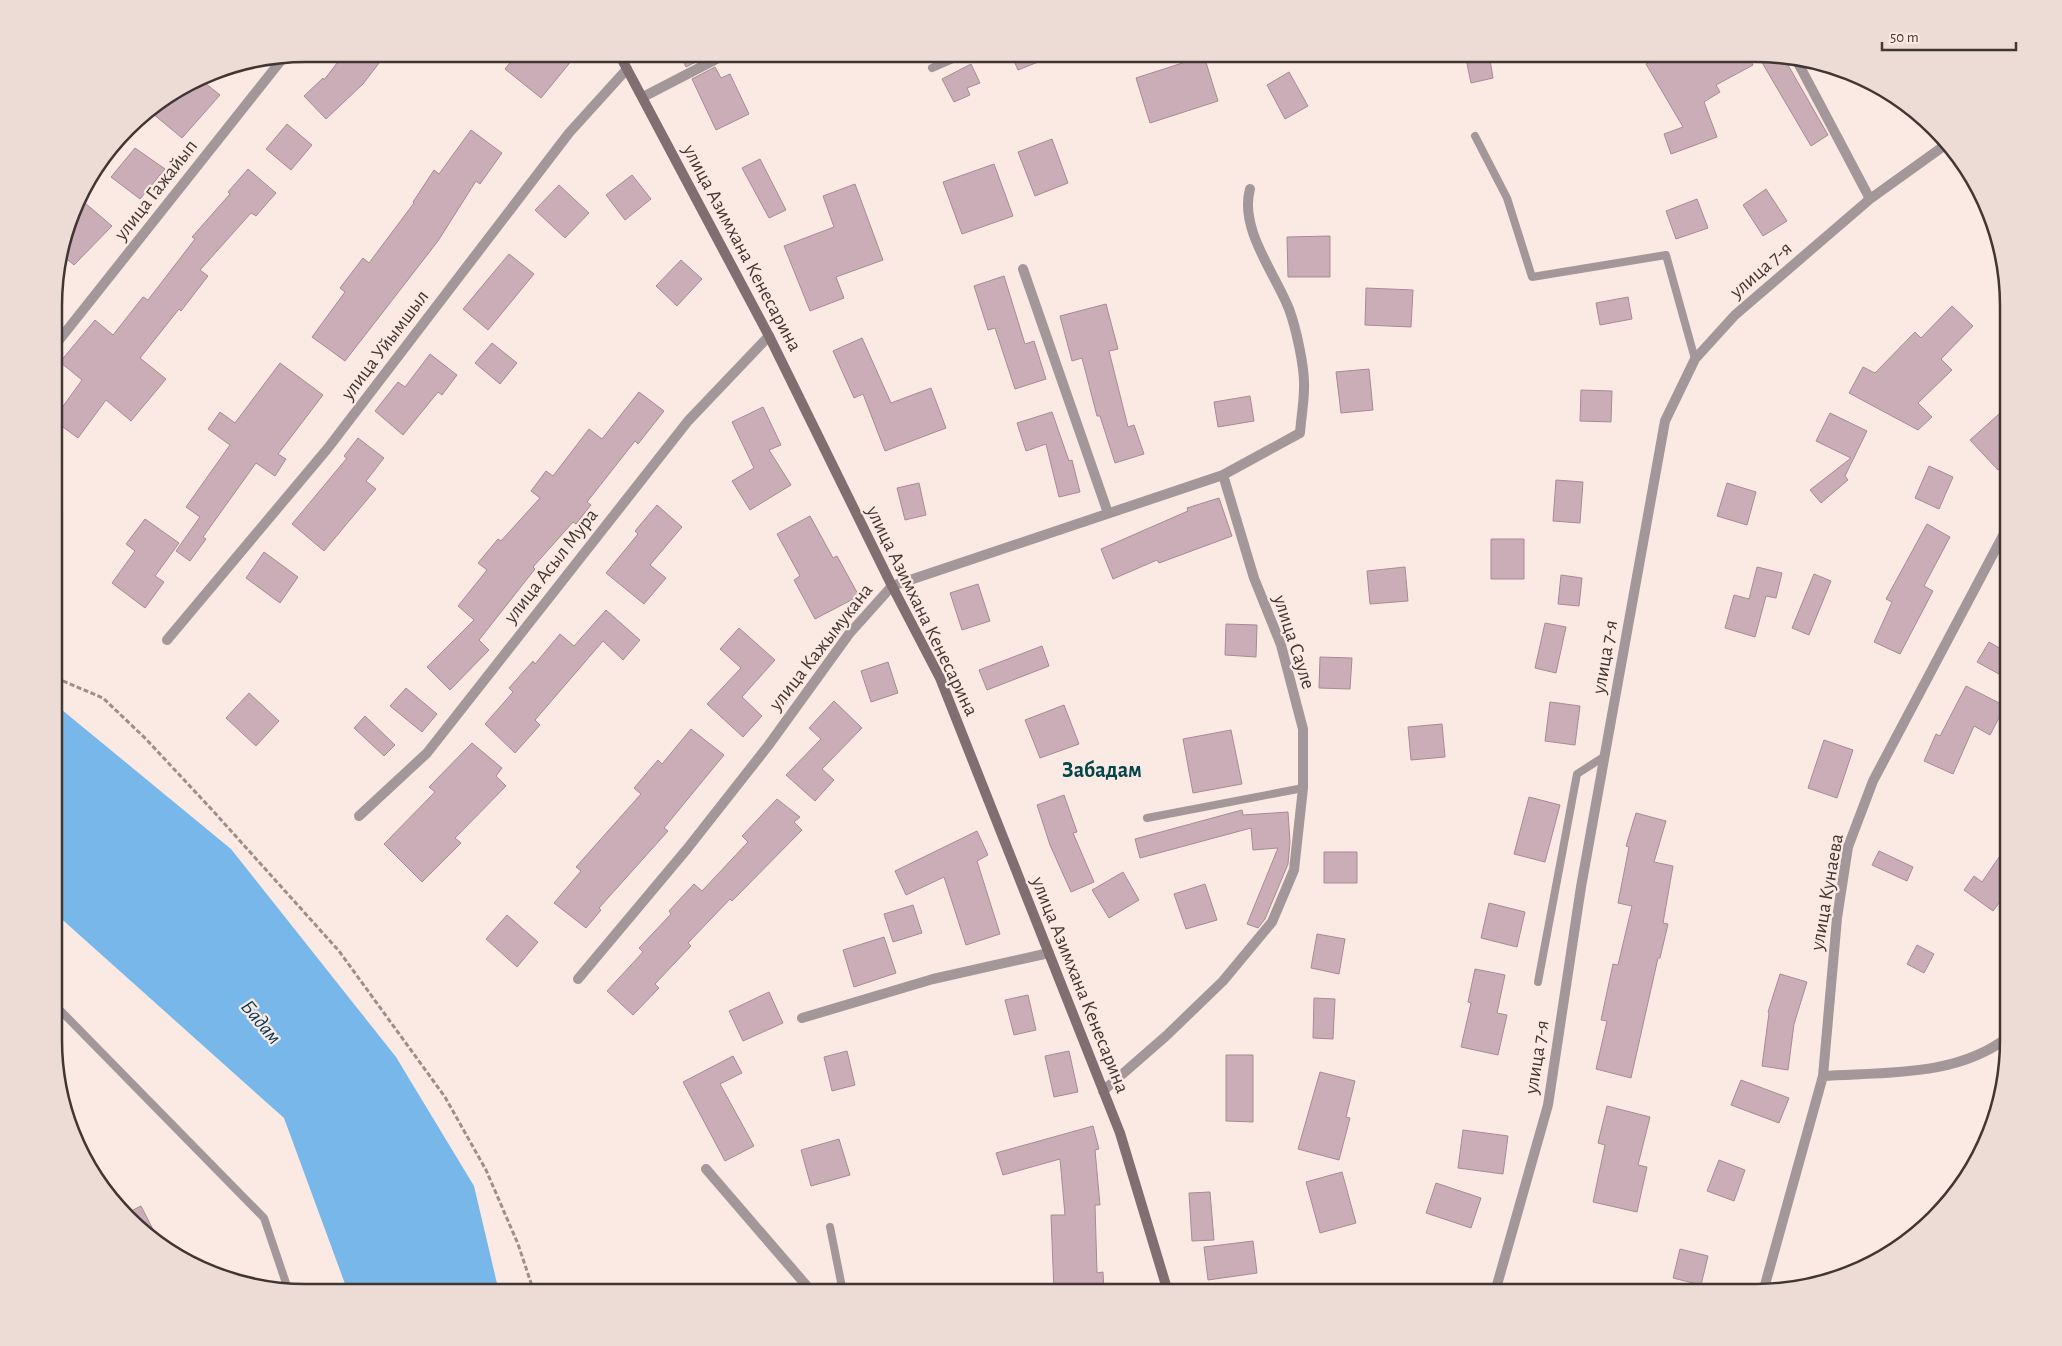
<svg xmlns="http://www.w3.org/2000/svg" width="2062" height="1346" font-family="'Alegreya Sans',sans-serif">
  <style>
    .water { fill: #77b7e9 }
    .building { fill: #caadb7; stroke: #a78b95 }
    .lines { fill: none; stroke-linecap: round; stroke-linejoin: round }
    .path { stroke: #9c8e88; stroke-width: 3; stroke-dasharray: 5 2.5; stroke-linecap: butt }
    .lane { stroke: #a49799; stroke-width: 8 }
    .street { stroke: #a49799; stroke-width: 10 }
    .secondary { stroke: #816e71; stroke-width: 10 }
    .labels { text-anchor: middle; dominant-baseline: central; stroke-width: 4.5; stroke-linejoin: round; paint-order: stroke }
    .street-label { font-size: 20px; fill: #413631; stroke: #fbeae3 }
    .water-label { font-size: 21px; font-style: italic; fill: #023757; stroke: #fbeae3 }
    .quarter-label { font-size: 22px; font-weight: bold; fill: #02454b; stroke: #fbeae3 }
    .rim { fill: none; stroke: #413631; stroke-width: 2.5 }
  </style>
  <rect width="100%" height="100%" fill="#fbeae3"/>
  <path class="water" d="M56 705 231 849 396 1057 474 1186 499 1292H348L284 1118 56 914Z"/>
  <path class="building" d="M344 54H386L363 84 326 119 304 96 323 78 324 80Z
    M517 54H577L541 98 505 69Z
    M680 54H708L709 55 686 67Z
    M1011 54H1058L1018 70Z
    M1465 54H1489L1493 78 1471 83Z
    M1665 54H1747L1753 65 1716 85 1720 92 1704 102 1717 137 1671 154 1664 134 1683 127 1646 64Z
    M1757 54 1784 58 1828 135 1811 146Z
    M1204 56 1218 101 1150 123 1136 78Z
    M971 64 980 83 967 88 970 95 954 102 942 79Z
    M715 67 721 78 730 74 749 114 716 130 692 79Z
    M1289 72 1308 106 1285 119 1267 85Z
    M200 79 220 95 182 138 152 113 158 105Z
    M287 124 312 145 291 170 266 149Z
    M471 130 502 153 480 184 476 181 438 241 345 361 312 337 345 292 340 288 363 258 369 263 414 203 413 202 434 170 439 174Z
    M1052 139 1068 183 1035 196 1018 152Z
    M135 148 165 169 140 199 111 177Z
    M760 159 786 210 769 218 742 168Z
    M994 164 1013 216 962 234 943 182Z
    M248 169 276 193 256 216 251 213 200 270 208 276 181 311 179 309 140 358 166 379 131 421 106 400 78 438 56 422V416L82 380 60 362 95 320 113 335 143 297 148 300 195 239 192 237 230 194 228 192Z
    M632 175 651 199 625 220 606 195Z
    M855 184 883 260 836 277 844 298 810 311 784 246 834 227 823 196Z
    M559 185 589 213 565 238 535 210Z
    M1766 189 1787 221 1763 236 1743 205Z
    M1697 199 1708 228 1676 239 1666 211Z
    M85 203 112 226 74 265 62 255 73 218Z
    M1330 236V277H1288L1287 237Z
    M509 254 534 274 488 330 463 309Z
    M681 260 702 279 677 306 656 286Z
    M1004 276 1025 344 1034 341 1046 379 1015 389 995 328 988 330 974 286Z
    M1366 288 1413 290 1411 327 1365 325Z
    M1628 297 1632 319 1600 325 1596 303Z
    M1106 304 1118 349 1109 351 1128 427 1134 425 1144 454 1115 463 1100 416H1097L1082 358 1072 361 1060 316Z
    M1952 306 1973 326 1941 359 1952 370 1918 403 1932 417 1918 430 1849 393 1863 367 1875 373 1915 332 1921 338Z
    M862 338 891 403 931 388 946 428 885 451 863 394 854 398 833 351Z
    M492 343 517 363 500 384 475 363Z
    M430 354 457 375 442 395 438 392 403 435 375 411 398 382 405 387Z
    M280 363 323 395 278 454 286 459 275 476 256 463 203 537 206 539 190 561 176 551 200 517 186 507 230 445 208 429 220 412 235 423Z
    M1369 369 1373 410 1341 413 1336 372Z
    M1581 390 1612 391 1611 422 1580 421Z
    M639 392 664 411 638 444 635 441 587 502 591 505 576 524 573 522 533 567 535 569 479 640 489 650 450 690 427 667 474 620 458 606 487 570 478 563 498 539 501 541 540 498 531 491 546 471 553 476 589 429 602 439Z
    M1250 396 1254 421 1218 427 1214 402Z
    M2008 406V461L1998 470 1970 440Z
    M763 407 781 445 769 450 791 485 750 510 732 481 754 468 732 422Z
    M1052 412 1069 461 1072 460 1080 492 1059 497 1046 444 1026 451 1017 423Z
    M1830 413 1867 431 1845 476 1848 480 1821 503 1810 490 1851 458 1816 441Z
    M358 438 384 458 366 481 376 489 324 551 292 524 347 458 344 456Z
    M1929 466 1953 477 1939 509 1915 498Z
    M1556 480 1583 482 1580 523 1553 521Z
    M919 483 926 515 905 520 897 488Z
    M1727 483 1756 492 1747 525 1717 516Z
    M1219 498 1232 536 1159 563 1157 560 1113 579 1101 549 1188 511 1187 508Z
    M657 505 682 527 650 565 666 578 644 604 606 573 638 534 635 531Z
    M810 516 833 558 837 556 859 596 815 619 794 580 800 576 777 534Z
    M145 519 179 543 155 576 164 582 145 608 112 583 135 551 126 544Z
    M1927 524 1950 537 1924 586 1933 591 1900 654 1874 642 1892 602 1886 599Z
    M1491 539H1524V579H1491Z
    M264 552 298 577 280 603 246 578Z
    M1405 567 1408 601 1370 604 1367 571Z
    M1757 567 1782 573 1776 598 1766 596 1755 637 1725 628 1734 595 1749 599Z
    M1814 574 1831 581 1809 635 1792 628Z
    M1561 575 1582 578 1579 606 1558 604Z
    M978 584 990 621 962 630 950 593Z
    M606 610 640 640 623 660 603 641 535 720 540 725 515 753 485 724 513 692 509 688 533 661 535 664 560 634 574 646Z
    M1545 623 1566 627 1556 673 1535 668Z
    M1226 624 1257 625 1256 657 1225 655Z
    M739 628 775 660 742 697 762 716 743 737 707 704 741 668 720 649Z
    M1989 642 2008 653V679L1977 662Z
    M1042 646 1049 666 987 690 979 670Z
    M1320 657 1352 658 1350 689 1319 688Z
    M888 662 898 693 871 702 861 671Z
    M1966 686 2005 706 1990 735 1974 726 1953 774 1924 761 1936 734 1940 736Z
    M406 688 437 714 422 732 390 706Z
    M249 693 279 721 256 746 226 718Z
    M834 701 862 728 822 769 834 780 815 801 786 775 821 739 809 728Z
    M1550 702 1580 706 1575 745 1545 741Z
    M1064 705 1079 744 1040 758 1025 720Z
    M365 716 395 745 384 756 354 728Z
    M1442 724 1445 757 1411 760 1408 727Z
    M691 729 724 755 664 828 668 831 599 908 601 910 586 928 554 903 581 871 576 867 641 794 634 788 658 760 662 764Z
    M1231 730 1242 784 1193 793 1183 739Z
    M1824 740 1853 750 1837 798 1808 788Z
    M472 743 502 768 496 776 506 786 455 838 461 843 422 882 384 844 435 792 429 787Z
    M1064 795 1077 832 1073 833 1094 882 1071 892 1050 845 1037 805Z
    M1529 797 1560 805 1545 862 1514 854Z
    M777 799 800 817 794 822 802 830 732 901 730 899 688 943 691 946 655 984 659 988 633 1015 607 991 643 952 639 948 671 914 669 911 694 884 702 891 748 842 742 836Z
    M1242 810 1243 815 1288 812 1290 842 1288 864 1265 919 1258 928 1247 924 1278 848 1253 850 1251 828 1140 858 1135 839Z
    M1636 813 1666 821 1654 862 1673 866 1663 923 1668 924 1660 958H1658L1631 1078 1596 1069 1607 1021 1601 1020 1613 964 1618 965 1632 906 1618 903 1629 847 1626 846Z
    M977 831 988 855 977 861 1000 934 966 945 944 877 906 895 895 871Z
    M2008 844V891L1993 911 1964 890 1974 876 1982 882Z
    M1879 851 1913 867 1907 881 1872 865Z
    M1324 852H1357V883H1324Z
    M1123 872 1139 900 1109 918 1092 890Z
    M1205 884 1217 920 1186 929 1174 894Z
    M1489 903 1525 912 1517 947 1481 938Z
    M913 905 922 933 893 942 884 914Z
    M507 915 538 942 517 967 486 939Z
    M1317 934 1345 939 1339 974 1311 968Z
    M884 937 896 973 854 987 843 950Z
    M1917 945 1934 954 1924 973 1907 964Z
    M1475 969 1505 975 1497 1013 1507 1015 1498 1055 1461 1047 1471 1003 1468 1002Z
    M1780 974 1807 982 1794 1024 1788 1070 1762 1066 1769 1013 1768 1012Z
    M769 992 783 1023 743 1041 729 1011Z
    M1028 995 1036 1030 1014 1035 1005 1000Z
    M1314 998 1335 999 1333 1039 1313 1038Z
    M847 1051 855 1085 832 1091 824 1057Z
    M1069 1051 1078 1092 1054 1097 1045 1056Z
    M1226 1055H1253V1122L1226 1121Z
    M733 1056 742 1073 720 1084 754 1146 725 1161 683 1082Z
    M1320 1072 1355 1081 1346 1117 1350 1118 1339 1160 1298 1149Z
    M1741 1080 1789 1098 1779 1123 1731 1105Z
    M1607 1106 1650 1117 1638 1165 1647 1167 1637 1212 1593 1202 1605 1145 1598 1143Z
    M1093 1126 1099 1149 1095 1150 1100 1205H1095L1097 1273 1103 1272 1104 1292H1054L1051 1215H1065L1060 1159 1003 1175 996 1153Z
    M1463 1130 1508 1136 1503 1174 1458 1168Z
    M839 1139 850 1175 811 1186 801 1150Z
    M1719 1160 1745 1170 1734 1201 1707 1191Z
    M1342 1172 1356 1223 1320 1233 1306 1182Z
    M1436 1183 1481 1198 1471 1228 1426 1213Z
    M1210 1192 1214 1240 1192 1241 1189 1193Z
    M141 1206 161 1245 125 1214Z
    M1253 1241 1257 1273 1208 1280 1204 1247Z
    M1680 1249 1708 1256 1701 1285 1673 1278Z"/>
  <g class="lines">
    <path class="path" d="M56 678 103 698 146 739 214 812 339 951 445 1097 486 1170 518 1244 534 1292"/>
    <path class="lane" d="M932 68 964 54
      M1475 136 1507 198 1532 277 1666 255 1695 359
      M1147 818 1303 788
      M1538 982 1577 774 1605 756
      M56 1006 264 1218 288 1289
      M830 1227 843 1292"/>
    <path class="street" d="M1797 61 1870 199
      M643 97 726 54
      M1023 269 1108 513
      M56 344 283 58
      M167 640 328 448 569 133 627 69
      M359 816 427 753 688 421 769 336
      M578 979 687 849 768 746 849 634 892 586 1223 475
      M802 1018 933 979 1049 953
      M1823 1076C1885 1072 1957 1077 2008 1037
      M1103 1091 1166 1036 1223 981 1272 922 1294 870 1303 788V729L1281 645 1254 578 1223 475 1300 433C1301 418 1304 403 1304 388 1305 368 1296 328 1289 309 1275 273 1239 229 1250 189
      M706 1169 812 1292
      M1495 1292 1548 1105 1581 887 1665 421 1695 359 1735 315 1870 199 1948 143
      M1763 1292 1823 1076 1837 918 1848 847 1873 781 2008 526"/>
    <path class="secondary" d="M619 54 769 336 892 586 940 678 1120 1133 1168 1292"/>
  </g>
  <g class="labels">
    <g class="street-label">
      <text transform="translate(156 190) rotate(-52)">улица Гажайып</text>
      <text transform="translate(742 248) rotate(62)">улица Азимхана Кенесарина</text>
      <text transform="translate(1761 270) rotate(-41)">улица 7-я</text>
      <text transform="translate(385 345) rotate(-53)">улица Уйымшыл</text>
      <text transform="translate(551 566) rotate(-52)">улица Асыл Мура</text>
      <text transform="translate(922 611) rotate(64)">улица Азимхана Кенесарина</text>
      <text transform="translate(1294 642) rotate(72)">улица Сауле</text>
      <text transform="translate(821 647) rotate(-52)">улица Кажымукана</text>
      <text transform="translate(1605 657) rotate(-80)">улица 7-я</text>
      <text transform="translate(1827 892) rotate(-80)">улица Кунаева</text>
      <text transform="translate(1080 985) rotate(68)">улица Азимхана Кенесарина</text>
      <text transform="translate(1537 1057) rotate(-81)">улица 7-я</text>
    </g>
    <g class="water-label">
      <text transform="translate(261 1022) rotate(50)">Бадам</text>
    </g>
    <g class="quarter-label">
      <text x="1102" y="770">Забадам</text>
    </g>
  </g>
  <path d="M0 0H2062V1346H0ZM306 62H1756A244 244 0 0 1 2000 306V1040A244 244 0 0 1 1756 1284H306A244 244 0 0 1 62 1040V306A244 244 0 0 1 306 62Z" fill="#ecdcd5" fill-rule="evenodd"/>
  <path class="rim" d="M306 62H1756A244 244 0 0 1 2000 306V1040A244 244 0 0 1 1756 1284H306A244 244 0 0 1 62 1040V306A244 244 0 0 1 306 62Z"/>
  <path d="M1882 42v8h134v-8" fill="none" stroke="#413631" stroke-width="2.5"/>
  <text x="1890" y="42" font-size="15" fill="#413631" stroke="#fbeae3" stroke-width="4" paint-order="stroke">50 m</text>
</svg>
